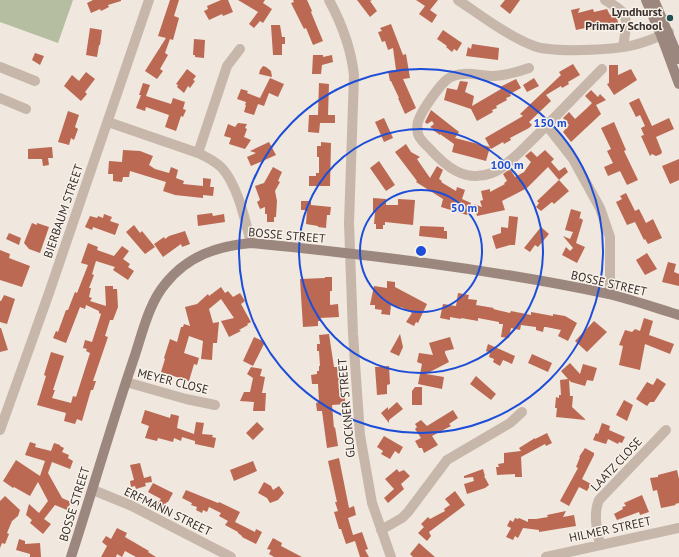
<svg xmlns="http://www.w3.org/2000/svg" width="679" height="557" font-family="'PT Sans',sans-serif">
  <style>
    .green { fill: #b5bea0 }
    .building { fill: #bb6952 }
    .lines { fill: none; stroke-linecap: round; stroke-linejoin: round }
    .street { stroke: #c7b7ab; stroke-width: 10 }
    .secondary { stroke: #9b877d; stroke-width: 10 }
    .ring { fill: none; stroke: #1d4ed8; stroke-width: 2 }
    .poi-dot { fill: #235254; stroke: #f8f2ea; stroke-width: 1.5 }
    .labels { text-anchor: middle; dominant-baseline: central; stroke-width: 3; stroke-linejoin: round; paint-order: stroke }
    .poi-label { font-size: 12px; font-weight: bold; fill: #362d2a; stroke: #f8f2ea; text-anchor: end }
    .street-label { font-size: 12px; fill: #362d2a; stroke: #f8f2ea }
    .centre { fill: #1d4ed8; stroke: #f8f2ea; stroke-width: 2 }
    .ring-label { font-size: 12px; text-anchor: middle; font-weight: bold; fill: #1d4ed8; stroke: #f8f2ea; stroke-width: 3; stroke-linejoin: round; paint-order: stroke }
  </style>
  <rect width="100%" height="100%" fill="#f0e7de"/>
  <path class="green" d="M0 0H73L58 43 0 22Z"/>
  <path class="building" d="M93 0H121V1L108 5 109 7 101 11 100 9 91 13 87 3Z
    M170 0H179L174 16 179 18 173 40 170 39 165 53 168 55 160 69 163 71 157 79 145 71 166 38 158 36Z
    M221 0H228L233 12 223 16 222 14 209 20 204 11 208 9 207 6Z
    M238 0H265L263 3 272 9 263 23 260 21 254 28 249 24 258 12Z
    M293 0H307L312 11 311 12 323 41 313 45 306 28 304 29 291 3 294 2Z
    M357 0H372L370 1 377 11 370 17Z
    M416 0H438L430 10 437 15 432 23 419 14 425 6Z
    M505 0H520L510 14 500 6Z
    M580 8 578 13 593 9 594 12 607 9 610 15 615 14 616 15 619 26 606 29 605 26 591 30 590 27 576 30 571 10Z
    M391 24 403 55 406 54 410 78 403 79 416 108 405 114 398 98H399L391 81H390L388 71 396 70 393 48 388 50 385 41 382 42 378 32 382 31 380 28Z
    M271 25H280L282 37H285V44H282V55H273Z
    M90 28 102 30 100 45H99L97 57 86 55Z
    M443 30 462 43 457 51 454 49 452 52 446 47 447 46 437 39Z
    M194 39 205 40 204 58 195 57V55H193Z
    M472 44 499 48 498 60 466 56 468 47 471 49Z
    M35 53 44 56 40 65 32 60Z
    M313 55H323V57L332 55 333 62 322 65 321 74H312Z
    M573 64 580 75 568 82 569 84 562 88 561 86 546 95 551 101 529 122 532 125 529 128 510 138 511 140 504 144 503 142 491 149 485 138 523 116 520 114 561 75 559 72Z
    M609 65H618V75L631 69 637 80 614 95 607 84 609 83Z
    M263 66 266 67 271 71 272 77 259 74 260 70Z
    M187 69 196 76 193 80 195 81 190 88 188 86 184 93 177 87 178 85 176 84Z
    M86 72 95 79 85 92 87 94 81 101 64 86 72 75 79 81Z
    M270 78 284 84 278 97 269 93 264 106 258 104 254 115 244 112 246 105H245L246 102 237 99 241 89 248 91 247 93 260 98Z
    M534 78 539 86 527 92 523 85Z
    M516 79 521 88 510 94 511 96 506 98 507 100 496 106 497 108 492 110 493 112 477 121 471 109 444 100 447 88 457 90 460 81 468 82 465 92 474 96 472 106 501 89 500 87Z
    M143 83 150 85 146 96 171 104 173 98 185 102 183 109 186 110 183 117 181 116 176 131 165 127 169 115 146 107 145 111 136 108 141 95H139Z
    M319 83 329 84 328 115H335V123H320L319 133 308 132 309 115H318Z
    M591 90 598 97 600 94 606 100 596 105 601 114 571 142 563 132 569 125 563 118 569 112 575 119 586 109 592 103 585 96Z
    M639 98 652 126 669 118 674 129 656 137 662 152 661 154 656 156 652 154 650 156 641 136 644 135 641 128 645 126 640 115 636 117 629 103Z
    M431 110 459 132 455 138 490 147 486 161 452 152 454 144 440 134V135L433 130 434 129 430 127 434 124 432 121 427 124 425 122Z
    M68 111 79 115 75 127 78 129 74 140 71 138 69 145 58 142Z
    M384 118 393 138 384 142 375 122Z
    M614 122 626 150 624 151 638 180 627 185 620 171 608 176 604 167 613 163 607 151 611 149 601 128Z
    M238 123 247 124 245 128 247 129 244 137 251 140 245 149 229 144 231 138 224 136 228 124 235 127Z
    M269 142 276 155 251 166 247 157 256 153 250 151Z
    M321 142 331 143 330 186H309V176H316V173H319V157H317V146H321Z
    M406 144 411 152 420 157 417 159 419 162 430 178 437 166 443 170 439 179 442 181 441 182 456 191 457 187 465 190 462 199 471 203 467 215 441 207 443 199 416 182 417 181 395 152Z
    M52 147 53 158H48L49 165 43 166 42 159H28V149Z
    M123 150 140 151 153 156 149 165 155 169 169 173 171 167 178 170 176 178 184 181 183 184 203 186V178L211 179 210 187H214L213 196 203 195V198L175 195 163 191 166 182 130 171 129 177H123L122 182 113 181V174H108L109 161 122 162Z
    M545 150 554 159 551 162 559 171 565 167 568 172 559 180 548 167 527 188 502 201 505 210 477 216 474 204 482 207 480 201 483 200 481 191 490 189V192L505 184 504 183 507 181 503 174 510 169 515 177 524 172 531 162 525 156 531 151 537 157Z
    M679 159V180L670 184 662 166Z
    M379 161 395 185 386 191 370 168Z
    M273 167 282 172 278 181 280 182 275 191 277 201 276 217H274V222H267V214H265V207L260 209 257 202 260 200 255 186 264 183Z
    M559 180 569 191 554 204 552 202 541 211 536 207 539 203 537 201Z
    M626 193 635 211 639 209 646 223 653 219 662 238 648 244 645 239 644 240 635 222 627 225 616 202 622 199 620 196Z
    M373 198 386 199V205H398V199L415 200 413 225 385 222V225H383V229H376V224H374L375 212H373Z
    M301 201H311V205L331 207 330 215H327L326 228 318 227V226L306 224 307 210H301Z
    M571 209 581 212 579 220 580 218 583 220 576 243 585 247 577 263 562 255 566 247 570 251 573 248 563 236 570 239 573 232 565 230Z
    M212 213 213 216 224 214 225 222 198 226 197 215Z
    M104 214 112 217 110 221 119 224 115 235 93 227 92 230 85 227 90 216 97 218 98 216 103 218Z
    M509 216 518 217 515 245H510L496 249 492 236 501 233V227L508 228Z
    M32 223 37 225V223L49 227 40 253 29 249 24 243Z
    M134 225 140 233 142 231 155 247 145 254 126 232Z
    M420 226 444 227V231H447V239L419 236Z
    M541 227 549 234 538 247 535 245 530 252 524 248Z
    M185 231 190 244 182 247 181 244 163 257 154 244 164 237 165 239 169 236Z
    M9 233 21 238 19 245 6 239Z
    M88 243 98 247 97 250 114 256 122 246 129 251 123 259 130 264 128 267 134 271 128 280 113 270 115 267 96 261 92 274 94 275 89 288H91L89 297 92 298 90 301 106 306 105 286H113V289H117L118 307 113 320H110L105 336 108 337 93 381H96L93 390H91L82 421 77 419 75 424 64 421 66 413 37 405 46 376 44 375 51 352 64 356 53 390H55L52 398 71 403 73 396 76 397 90 353 86 351 87 349 83 348 85 340 92 342 101 314 99 313V311L86 305 85 309 80 307 66 343 53 338 56 331 58 332 66 310H68L75 292 77 293 88 265 81 263Z
    M0 250 10 254 9 258 30 266 22 287 0 280Z
    M647 253 657 269 645 275 636 260Z
    M668 262 676 264 674 272 679 274V286L662 282Z
    M325 277H332V291H330V305L338 304 339 317 320 318V321H318V326L303 327 300 279 325 278Z
    M387 281 395 282V287L427 304 418 323 416 322 414 326 406 322 412 313 401 307 400 309 391 304 390 315 381 314 382 310 375 309V305H370L374 286 387 288Z
    M221 287 225 293 228 291 233 297 240 293 245 301 241 304 251 322 247 324 248 325 239 330 241 331 229 337 221 321 234 318 221 299 209 309 213 323 219 322 217 343H213L212 360 201 359 203 341 189 336 184 353 199 358 197 365 194 364 189 381 161 372 165 359 164 358 170 339 177 342 181 327H183L184 324 190 326 185 307 197 304 208 294 209 296Z
    M458 293 469 295 468 299 477 300 476 305 494 308 493 309 510 313 511 311 531 315V312L553 316V314L565 316 577 323 568 341 558 336 561 330 546 327H544L543 332 536 330V327L521 325 520 330 511 328 509 338 501 337 503 324H499V322L478 318V321L461 318V319L450 317V320L440 318 443 304 456 306Z
    M4 295 15 299 7 324 0 322V301H1Z
    M644 318 653 321 649 335 674 344 670 354 645 344 640 370 619 365 623 346 619 345 625 330 632 332 635 329 640 331Z
    M594 321 607 332 587 352 575 341Z
    M0 328H1L8 350 0 352Z
    M329 334 334 367H342L341 395H345V404L332 405 334 428 335 427 338 446 327 448 322 411H317L316 403 319 402 318 384H312L311 375 317 374V371H319V366H320L319 351H317V344H320L319 335Z
    M400 334 403 347 399 356 390 352Z
    M254 337 265 342 253 366 243 361Z
    M450 337 454 349 445 351V353L449 362 426 374 444 377 442 389 418 384 422 364 417 362 419 353 433 355 429 343Z
    M488 344 515 356 512 364 503 360 500 366 493 362 494 359 489 357 490 353 486 351Z
    M532 354 552 363 548 372 528 363Z
    M570 363 580 374 583 364 597 368 593 381 587 380 585 386 571 382 569 380 570 396H573L572 407 586 420 556 417 557 408H555L556 397 559 398V395H561L560 380 568 379 561 371Z
    M389 366 390 384 387 385V394L377 395 375 367Z
    M251 367 262 369 260 376 265 377 262 393H266L265 411H253L254 402 240 401 244 392H250L253 378 247 374Z
    M476 376 496 394 491 400 470 384Z
    M657 378 666 384 654 402H650L647 406 636 399 647 382 653 385Z
    M415 387H422V405H412V391Z
    M624 400 633 405 627 421 616 415Z
    M397 402 403 409 389 420V423L381 413 388 407V410Z
    M145 410 170 418 171 414 179 416 177 428 194 434 196 422 204 423 202 434 213 435 212 437 216 438 214 448 195 444V441L182 437 181 441 174 438 173 442 158 438 157 441 145 438 149 426 141 423Z
    M453 410 458 418 449 424 451 426 432 436 438 445 424 453 422 448H419L415 441 421 438 415 429 417 427 415 424 421 420 427 426Z
    M257 422 264 429 253 440 246 433Z
    M602 423 610 426 609 430 625 437 622 443 619 442 618 444 608 439 606 444 593 440 596 433 598 434Z
    M547 433 552 443 546 446 545 444 521 457 522 477H515V474L497 475 496 467H499L498 464 504 463V453L521 451 519 448 535 438V439Z
    M384 436 403 447 399 454 395 451 390 459 381 454 383 451 377 447Z
    M30 442 36 444 35 447 51 451 54 443 60 445V446L64 448 62 452 69 455 68 458 73 461 70 469 52 462 48 473 62 498 71 502 67 510 55 505 44 519 51 524 43 534 30 523 32 520 26 515 29 504 39 513 48 501 38 482 30 496 14 487 13 488 3 481 16 460 40 476 45 461 25 455Z
    M585 448 594 453V455L582 479 591 484 587 491 579 487 569 506 560 501 578 468 576 467 580 457H579Z
    M339 458 349 508 354 506 356 515 348 518 353 535 362 532 368 549 365 550 369 557H360L355 541 346 544 341 529H339L334 512 338 511 335 502H337L328 461Z
    M253 461 257 471 234 481 230 470Z
    M140 463 144 478 151 476 152 482 145 483 146 486 136 489 135 486 131 487 130 481 134 480 130 465Z
    M397 469 399 472 404 470 410 476 401 484 404 489 388 503 384 498 394 489 385 479Z
    M483 469 485 476H484L489 485 485 488 467 494 464 484 474 481 473 477 464 478V476Z
    M677 470 679 479V503L675 504 676 505 661 508 657 490 653 491 650 478 658 477V475Z
    M264 482 271 486 273 490 279 486 284 493 278 500 270 503 267 498 258 493Z
    M153 483 173 493 168 502H167L160 511 155 507 161 499 148 492Z
    M186 490 218 503 219 502 240 512 235 522 255 532 256 529 262 532 256 544 242 537V536L238 533V532L225 525 228 521 219 516 221 513 209 507 207 512 203 510 202 513 196 510 197 507 191 505 192 503 182 498Z
    M455 491 465 505 429 532 431 536 427 541 418 533 424 527 421 524 428 517 430 519 445 511 444 509 450 505 445 499Z
    M642 495 649 512 640 515 639 512 617 520 614 514 623 509 622 507 626 506 624 503Z
    M5 496 20 510 18 516 12 521 7 533 9 534 5 544 2 543 0 548V501Z
    M566 511 563 517 574 515 576 526 539 532V530L523 528 518 538 515 536 513 540 506 537 511 528 507 526 510 520 513 522 515 518 518 519 519 518 528 522V519H536L548 517 547 515Z
    M117 528 127 533 125 537 149 551 148 552 156 557H136L125 551 122 557 117 554 116 557H101L107 546 102 542 106 536 111 539Z
    M273 538 282 543 281 546 302 557H274L269 554 271 550 267 549Z
    M19 539 25 541V544L40 543 41 557H30V554L16 550Z
    M419 543 435 557H413L410 554Z"/>
  <g class="lines">
    <path class="street" d="M329 0C342 24 351 48 354 75L349 223 353 334 360 435 372 503 391 557
      M458 0C482 16 506 35 534 46 552 53 614 50 634 45 646 42 658 37 669 32
      M605 0C611 4 619 7 623 13 629 19 624 39 623 47
      M0 67 35 81
      M529 68C518 72 506 75 494 76 480 76 462 70 449 78 440 84 423 109 419 119 417 123 417 129 418 134 420 140 425 144 429 148 446 167 465 183 492 173 504 168 516 156 525 147 551 122 576 95 602 69
      M0 98 26 109
      M108 122 198 153C207 157 215 161 222 168 238 186 245 220 251 243
      M547 126 573 159 600 208 610 237V290L609 294
      M198 153 227 66 240 49
      M126 382 186 399 215 405
      M0 430 49 293 149 0
      M93 490 132 506 231 557
      M381 530 402 518 408 512 447 460 510 423 522 412
      M600 545C597 530 593 514 599 500L666 430
      M546 557 679 528"/>
    <path class="secondary" d="M646 0 661 35 679 84
      M654 0 679 59
      M71 557C92 492 111 426 133 361 142 335 148 304 166 283 188 256 217 246 251 243 371 255 491 269 609 294 633 300 656 308 679 315"/>
  </g>
  <g class="ring">
    <circle cx="421" cy="251" r="61"/>
    <circle cx="421" cy="251" r="122"/>
    <circle cx="421" cy="251" r="182"/>
  </g>
  <circle class="poi-dot" cx="670" cy="18" r="4"/>
  <g class="labels">
    <g class="poi-label">
      <text x="662" y="11">Lyndhurst<tspan x="662" dy="14">Primary School</tspan></text>
    </g>
    <g class="street-label">
      <text transform="translate(63 211) rotate(-71)">BIERBAUM STREET</text>
      <text transform="translate(287 235) rotate(5)">BOSSE STREET</text>
      <text transform="translate(609 283) rotate(13)">BOSSE STREET</text>
      <text transform="translate(173 381) rotate(14)">MEYER CLOSE</text>
      <text transform="translate(346 408) rotate(-95)">GLOCKNER STREET</text>
      <text transform="translate(616 464) rotate(-47)">LAATZ CLOSE</text>
      <text transform="translate(74 504) rotate(-73)">BOSSE STREET</text>
      <text transform="translate(168 511) rotate(26)">ERFMANN STREET</text>
      <text transform="translate(610 529) rotate(-12)">HILMER STREET</text>
    </g>
  </g>
  <circle cx="421" cy="251" r="6" class="centre"/>
  <g class="ring-label">
    <text x="550" y="127">150 m</text>
    <text x="507" y="169">100 m</text>
    <text x="464" y="212">50 m</text>
  </g>
</svg>
